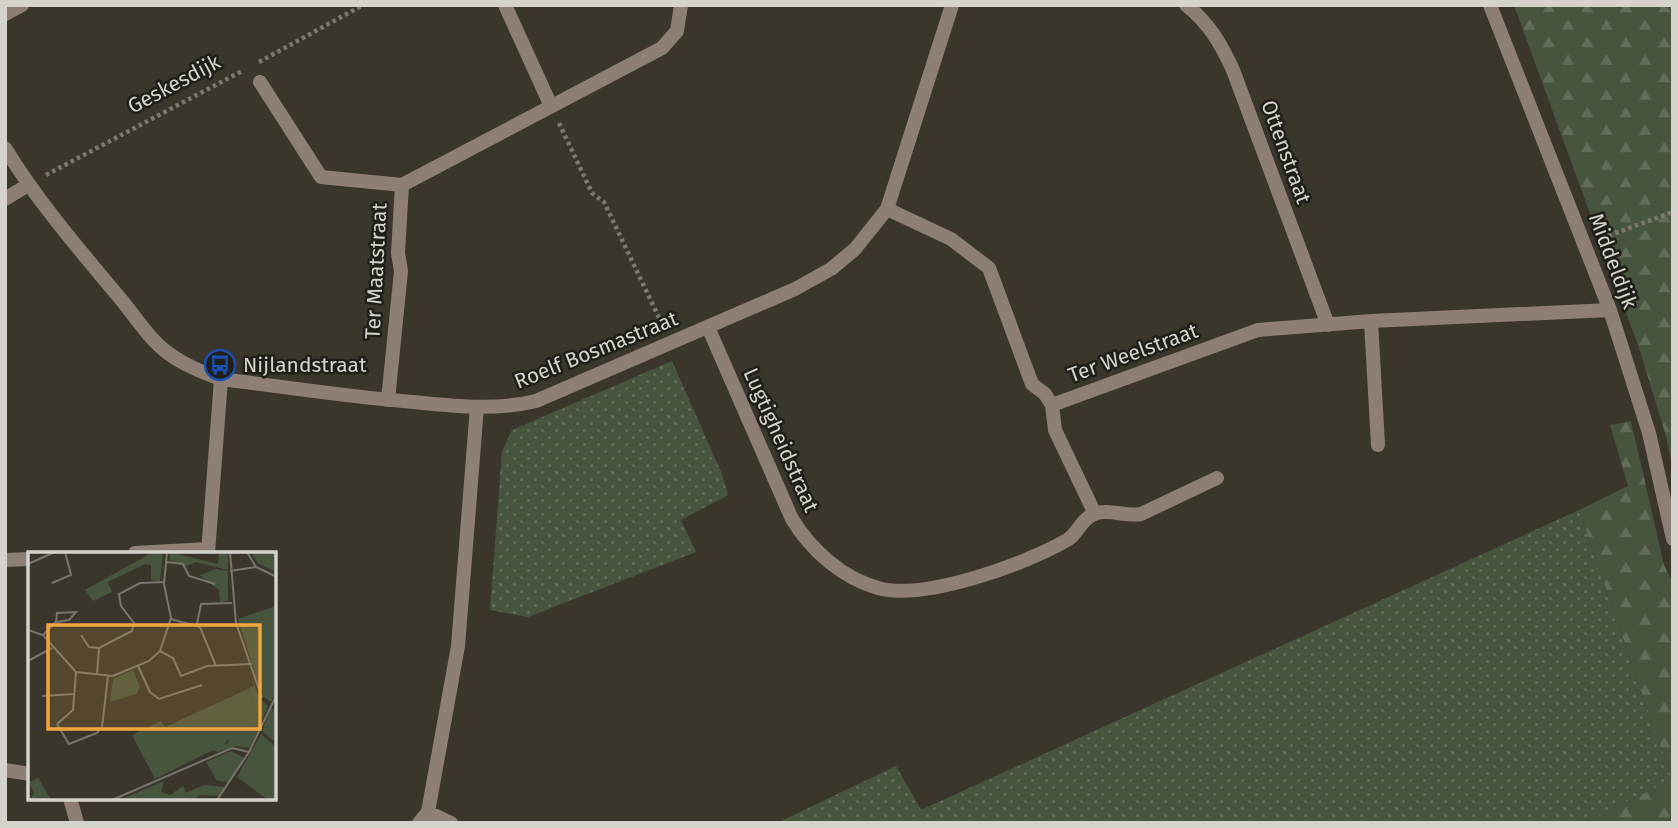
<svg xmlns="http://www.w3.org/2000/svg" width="1678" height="828" font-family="'Fira Sans',sans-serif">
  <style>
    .green { fill: url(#green-dots) }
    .forest { fill: url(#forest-firs) }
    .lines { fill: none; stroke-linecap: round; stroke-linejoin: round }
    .path { stroke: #7c7971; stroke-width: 4.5; stroke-dasharray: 3.5 3.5; stroke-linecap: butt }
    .minor { stroke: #8d7f75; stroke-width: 14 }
    .tertiary { stroke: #8d7f75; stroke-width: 14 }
    .labels { text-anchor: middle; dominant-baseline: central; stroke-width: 5; stroke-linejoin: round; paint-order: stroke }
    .street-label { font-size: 21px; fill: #d6d3cd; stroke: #1f1e19 }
    .poi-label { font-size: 21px; fill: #d6d3cd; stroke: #1f1e19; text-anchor: start }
    .inset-road { fill: none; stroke: #78756c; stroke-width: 2 }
    .view { fill: #f0a63e; fill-opacity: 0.15; stroke: #f0a63e; stroke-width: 3.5 }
    .inset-edge { fill: none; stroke: #d6d3cd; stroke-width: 3.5 }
  </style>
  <defs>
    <pattern id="green-dots" width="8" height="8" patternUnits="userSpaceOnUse" patternTransform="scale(1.75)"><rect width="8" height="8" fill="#48553e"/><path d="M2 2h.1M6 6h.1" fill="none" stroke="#626d59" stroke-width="1.8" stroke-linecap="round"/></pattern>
    <pattern id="forest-firs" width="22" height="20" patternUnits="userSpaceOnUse" patternTransform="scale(1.75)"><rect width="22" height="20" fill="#48553e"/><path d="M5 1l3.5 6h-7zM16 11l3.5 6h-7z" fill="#626d59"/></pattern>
  </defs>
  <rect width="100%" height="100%" fill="#3a362c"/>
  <path class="green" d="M672 361 722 474 728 495 681 520 696 552 528 617 490 610 502 451 512 430Z
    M1579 510 1672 780 1582 823H777L896 766 921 810Z"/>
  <path class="forest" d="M1514 5H1673V469L1666 436 1639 348Z
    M1631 421 1664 565 1673 583V819L1671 823H1582L1672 780 1579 510 1628 486 1610 425Z"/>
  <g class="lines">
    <path class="path" d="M259 62 363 5
      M559 123 592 193 604 202 663 326
      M46 175 242 71
      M1602 238 1673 212"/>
    <path class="minor" d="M505 5 551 106
      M1186 5C1209 23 1221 44 1233 70L1328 325
      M1490 5 1610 310 1649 433 1673 539
      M5 14 22 5
      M260 82 321 177 402 185 662 48 677 31 681 5
      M5 199 28 185
      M887 209 951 239 989 268 1032 384 1045 394 1052 405 1258 330 1371 321 1610 310
      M1371 321 1378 445
      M708 327 792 519C811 550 842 578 878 588 924 601 1026 564 1067 540 1078 534 1080 520 1094 514 1108 508 1125 517 1141 514L1217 478
      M388 400 401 271 398 253 402 185
      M1052 405 1055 430 1095 514
      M135 553 208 549
      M208 553 221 379
      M5 560 30 559
      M5 770 30 774
      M70 798 77 823
      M428 812 451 823
      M419 823 428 812 458 646 477 407"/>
    <path class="tertiary" d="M5 148C38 202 78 248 119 297 134 315 149 339 168 353 184 365 202 372 221 379 285 387 349 397 413 402 454 406 495 411 536 401L795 289 831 269 855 249 887 209 952 5"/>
  </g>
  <defs>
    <g id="bus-ring" transform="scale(1.575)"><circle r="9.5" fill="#1f1e19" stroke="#1a4fb4" stroke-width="1.5"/><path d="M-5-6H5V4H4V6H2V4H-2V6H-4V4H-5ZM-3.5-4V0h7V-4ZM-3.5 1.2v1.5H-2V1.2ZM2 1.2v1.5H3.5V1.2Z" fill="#1a4fb4"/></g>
  </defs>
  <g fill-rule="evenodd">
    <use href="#bus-ring" x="220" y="365"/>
  </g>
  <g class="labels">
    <g class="street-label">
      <text transform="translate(174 84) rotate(-28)">Geskesdijk</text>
      <text transform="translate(1286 152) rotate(70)">Ottenstraat</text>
      <text transform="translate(1613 261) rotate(69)">Middeldijk</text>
      <text transform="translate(376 271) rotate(-87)">Ter Maatstraat</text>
      <text transform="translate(596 350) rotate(-22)">Roelf Bosmastraat</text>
      <text transform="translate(1133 353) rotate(-20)">Ter Weelstraat</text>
      <text transform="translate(781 440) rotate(66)">Lugtigheidstraat</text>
    </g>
    <g class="poi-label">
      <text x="243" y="365">Nijlandstraat</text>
    </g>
  </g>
  <g transform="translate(28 552)">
    <rect width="248" height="248" fill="#3a362c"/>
    <path d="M223 0H247L248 20 230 11ZM105 118 112 135 108 142 82 150 85 127ZM220 137 231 171 201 186 190 200 185 198 127 227 104 183 133 169 137 175ZM10 226 23 248H0L6 242 1 230ZM136 229 133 240 142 243 155 234 158 241 176 233 197 235 191 244 171 243 167 248H92Z" fill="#48553e"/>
    <path d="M125 0H135L132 29 123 28V13L117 12 80 30 84 40 65 49 57 38ZM141 0 190 12 191 0H200V18L168 10 158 14 142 8ZM188 17 200 19V49L192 51 191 38 172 23ZM248 54V141L243 150 234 144 210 67ZM224 126 231 146 240 154 229 181 221 196 207 194 190 200 188 196 201 190 200 186 231 171 220 137 226 134ZM243 156 248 159V191L234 179ZM233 182 248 195V248H240L209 225ZM203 199 216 206 201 230 189 229 178 210Z" fill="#48553e"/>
    <path class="inset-road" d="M202 0 208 71 234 146M219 0 228 15 249 25M139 10 155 12 161 24 187 32M0 12 27 0M202 19 228 15M24 31 43 23 37 0M143 67 172 75 188 114M169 72 173 52 204 51M0 78 15 83 48 120 85 124 121 109 132 99 143 66 136 32 139 0M15 83 28 70 29 61 48 60 41 68 28 70M53 83 61 95 71 96 104 79 106 71 93 54 91 42 112 31 136 30M132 99 145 106 153 124 179 114 224 112M0 109 24 96M110 114 122 140 131 147 174 133M69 123 71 96M14 144 46 142M29 172 41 192 69 181 74 175 80 124M29 172 45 158 48 120M84 248 204 196 221 200M189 248 221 200 249 142"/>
    <path class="view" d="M20 73H232V177H20Z"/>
    <rect width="248" height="248" class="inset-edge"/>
  </g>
  <rect width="1678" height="828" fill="none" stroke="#d6d3cd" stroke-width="14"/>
</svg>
